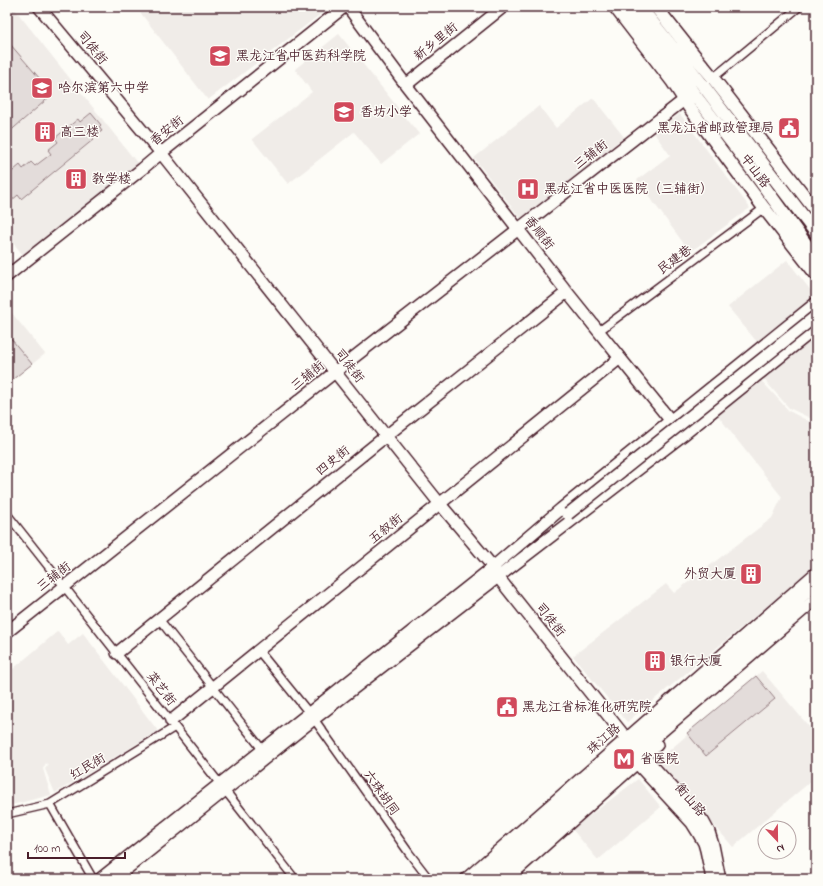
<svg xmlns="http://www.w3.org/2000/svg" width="823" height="886" font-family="'Indie Flower','LXGW WenKai TC',sans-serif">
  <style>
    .built { fill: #f0ece8 }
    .green { fill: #e3dcda; stroke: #967e82 }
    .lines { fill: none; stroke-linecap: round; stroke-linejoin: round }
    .street-casing { stroke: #4a1f2b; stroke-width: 10 }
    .secondary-casing { stroke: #4a1f2b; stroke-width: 14 }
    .primary-casing { stroke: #4a1f2b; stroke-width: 15 }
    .street { stroke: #fdfcf7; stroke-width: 7 }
    .secondary { stroke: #fdfcf7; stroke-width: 11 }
    .primary { stroke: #fdfcf7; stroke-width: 12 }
    .secondary-bridge-casing { stroke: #4a1f2b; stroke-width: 14; stroke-linecap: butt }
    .secondary-bridge { stroke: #fdfcf7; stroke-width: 11 }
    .labels { text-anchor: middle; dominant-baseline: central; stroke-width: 3; stroke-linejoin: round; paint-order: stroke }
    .street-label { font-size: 13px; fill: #4a1f2b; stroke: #fdfcf7 }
    .poi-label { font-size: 13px; fill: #4a1f2b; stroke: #fdfcf7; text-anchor: start }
  </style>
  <rect width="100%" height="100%" fill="#fdfcf7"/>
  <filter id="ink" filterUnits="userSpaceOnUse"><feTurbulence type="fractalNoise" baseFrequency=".025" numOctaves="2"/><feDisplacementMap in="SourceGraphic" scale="8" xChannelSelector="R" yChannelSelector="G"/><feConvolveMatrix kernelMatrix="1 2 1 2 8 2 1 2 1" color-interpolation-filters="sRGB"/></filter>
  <g filter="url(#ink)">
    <path class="built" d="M7 7H13L142 169 27 260 7 235Z
      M136 7H318L322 13 208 100Z
      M339 34 419 134 381 164 354 132 288 184 252 139 312 92 295 69Z
      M593 98 624 137 521 219 474 158 539 106 556 128Z
      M680 114 750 208 690 252 637 180 670 155 654 133Z
      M787 260 815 296 757 342 728 307Z
      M7 307 45 354 7 384Z
      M816 334V421L789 408 761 376Z
      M759 378 789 411 816 425V566L627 722 573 656 666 584 674 593 772 518 782 497 715 412Z
      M58 631 68 645 83 633 158 731 55 793 45 769 48 765 46 763 43 769 51 795 7 806V674Z
      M762 671 816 735V777L733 847 658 760Z
      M638 779 661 807 598 860 572 829Z"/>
    <path class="green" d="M10 44 53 94 7 134V47Z
      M91 113 101 125 99 127 102 131 96 135 94 132 90 135 94 139 21 199 18 195 10 202 7 198V176L20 165 23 169 31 162 35 166 51 154 48 150 58 142 55 138 78 119 80 122Z
      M7 334 32 364 7 384Z
      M756 676 775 699 706 756 687 733Z"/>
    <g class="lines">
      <g class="street-casing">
        <path id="street" d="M713 78 799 7
          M599 331 764 208
          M7 514 295 879
          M159 619 265 753
          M258 650 314 719 409 853 429 879
          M50 804 93 879
          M7 814 50 804 175 727"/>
      </g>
      <g class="secondary-casing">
        <path id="secondary" d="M39 7 161 153 440 504 493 567 498 577 626 738 632 758 692 823 697 831 704 843 706 850 712 879
          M348 7 406 85 567 292 620 358 675 426
          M406 85 503 7
          M7 276 142 169 161 153 344 7
          M7 632 335 372 684 100
          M117 653 386 436 567 292
          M171 721 620 358
          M639 751 703 821 709 832 713 845 719 875
          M100 879 493 567 561 509 816 303
          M114 879 314 719 498 577 683 435 816 328
          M466 879 816 573
          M481 879 816 584
          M492 879 561 818 816 599
          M507 879 657 745"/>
      </g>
      <g class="primary-casing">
        <path id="primary" d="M615 7 672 81 689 107 764 208 816 274
          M630 7 698 99 742 156 816 258
          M656 7 694 55 713 78 816 211
          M645 13 702 84 816 233"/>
      </g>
      <use href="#street" class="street"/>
      <use href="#secondary" class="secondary"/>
      <use href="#primary" class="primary"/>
      <g class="secondary-bridge-casing">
        <path id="secondary-bridge" d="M568 514 816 316"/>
      </g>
      <use href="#secondary-bridge" class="secondary-bridge"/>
    </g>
  </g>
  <defs>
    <g id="university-square" transform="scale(1.15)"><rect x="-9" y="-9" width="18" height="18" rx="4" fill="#d1495b" stroke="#fdfcf7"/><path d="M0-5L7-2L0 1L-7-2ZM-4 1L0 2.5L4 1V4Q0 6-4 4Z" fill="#fff"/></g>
    <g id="school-square" transform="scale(1.15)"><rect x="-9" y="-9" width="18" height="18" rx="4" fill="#d1495b" stroke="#fdfcf7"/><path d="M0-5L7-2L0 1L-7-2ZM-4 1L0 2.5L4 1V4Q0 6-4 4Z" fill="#fff"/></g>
    <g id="civic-square" transform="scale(1.15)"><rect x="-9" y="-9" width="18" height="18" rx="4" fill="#d1495b" stroke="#fdfcf7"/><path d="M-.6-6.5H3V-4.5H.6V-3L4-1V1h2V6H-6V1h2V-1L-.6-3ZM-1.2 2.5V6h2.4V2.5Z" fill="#fff"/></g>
    <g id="building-square" transform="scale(1.15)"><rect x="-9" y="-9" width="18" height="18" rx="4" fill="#d1495b" stroke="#fdfcf7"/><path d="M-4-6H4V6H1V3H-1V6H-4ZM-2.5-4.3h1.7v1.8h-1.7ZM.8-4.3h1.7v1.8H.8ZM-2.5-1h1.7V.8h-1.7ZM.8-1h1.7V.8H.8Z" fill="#fff"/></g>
    <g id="hospital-square" transform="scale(1.15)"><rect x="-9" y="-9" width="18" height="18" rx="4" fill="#d1495b" stroke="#fdfcf7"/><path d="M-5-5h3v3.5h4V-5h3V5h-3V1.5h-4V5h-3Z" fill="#fff"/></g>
    <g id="metro-square" transform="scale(1.15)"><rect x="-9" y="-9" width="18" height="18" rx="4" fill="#d1495b" stroke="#fdfcf7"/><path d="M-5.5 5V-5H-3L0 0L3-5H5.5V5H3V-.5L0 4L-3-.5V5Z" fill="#fff"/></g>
  </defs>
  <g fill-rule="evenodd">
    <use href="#university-square" x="220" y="56"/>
    <use href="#school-square" x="42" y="88"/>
    <use href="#school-square" x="344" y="112"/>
    <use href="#civic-square" x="789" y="128"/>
    <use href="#building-square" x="45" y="132"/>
    <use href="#building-square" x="76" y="179"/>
    <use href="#hospital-square" x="528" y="189"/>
    <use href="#building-square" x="751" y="574"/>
    <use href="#building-square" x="655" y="661"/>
    <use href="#civic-square" x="507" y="707"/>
    <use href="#metro-square" x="624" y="759"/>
  </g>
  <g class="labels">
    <g class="street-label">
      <text transform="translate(436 42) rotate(-39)">新乡里街</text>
      <text transform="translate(92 48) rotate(50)">司徒街</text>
      <text transform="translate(167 131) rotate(-39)">香安街</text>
      <text transform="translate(591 155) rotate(-38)">三辅街</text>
      <text transform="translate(755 171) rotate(53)">中山路</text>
      <text transform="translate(539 233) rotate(52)">香顺街</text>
      <text transform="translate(675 260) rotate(-37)">民建巷</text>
      <text transform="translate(349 366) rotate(52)">司徒街</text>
      <text transform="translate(308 376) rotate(-39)">三辅街</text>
      <text transform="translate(333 461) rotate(-39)">四史街</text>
      <text transform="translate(386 529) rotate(-39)">五叙街</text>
      <text transform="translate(54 577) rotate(-38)">三辅街</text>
      <text transform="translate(550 620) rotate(51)">司徒街</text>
      <text transform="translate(161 689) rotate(52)">菜艺街</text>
      <text transform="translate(604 739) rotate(-41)">珠江路</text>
      <text transform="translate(88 767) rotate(-31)">红民街</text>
      <text transform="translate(381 793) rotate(55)">六珠胡同</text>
      <text transform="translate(690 800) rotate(49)">衡山路</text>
    </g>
    <g class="poi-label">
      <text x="236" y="56">黑龙江省中医药科学院</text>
      <text x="58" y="88">哈尔滨第六中学</text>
      <text x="360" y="112">香坊小学</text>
      <text x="774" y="128" text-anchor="end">黑龙江省邮政管理局</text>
      <text x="60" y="132">高三楼</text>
      <text x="92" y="179">教学楼</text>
      <text x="544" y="189">黑龙江省中医医院（三辅街）</text>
      <text x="736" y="574" text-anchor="end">外贸大厦</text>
      <text x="670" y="661">银行大厦</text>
      <text x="522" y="707">黑龙江省标准化研究院</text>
      <text x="640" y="759">省医院</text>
    </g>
  </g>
  <rect width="823" height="886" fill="none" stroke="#fdfcf7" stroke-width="24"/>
  <rect x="12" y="12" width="799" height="862" fill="none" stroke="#4a1f2b" stroke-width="1.5" filter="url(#ink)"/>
  <g transform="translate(777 840) rotate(158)"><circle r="19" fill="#fdfcf7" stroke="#b5a4a5"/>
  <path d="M0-3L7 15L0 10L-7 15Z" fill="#d1495b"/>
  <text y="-6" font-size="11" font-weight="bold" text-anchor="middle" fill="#4a1f2b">N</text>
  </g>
  <path d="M28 852v6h97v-6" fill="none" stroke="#4a1f2b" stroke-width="2"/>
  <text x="34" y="852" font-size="12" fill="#4a1f2b" stroke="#fdfcf7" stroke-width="3" paint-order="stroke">100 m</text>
</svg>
